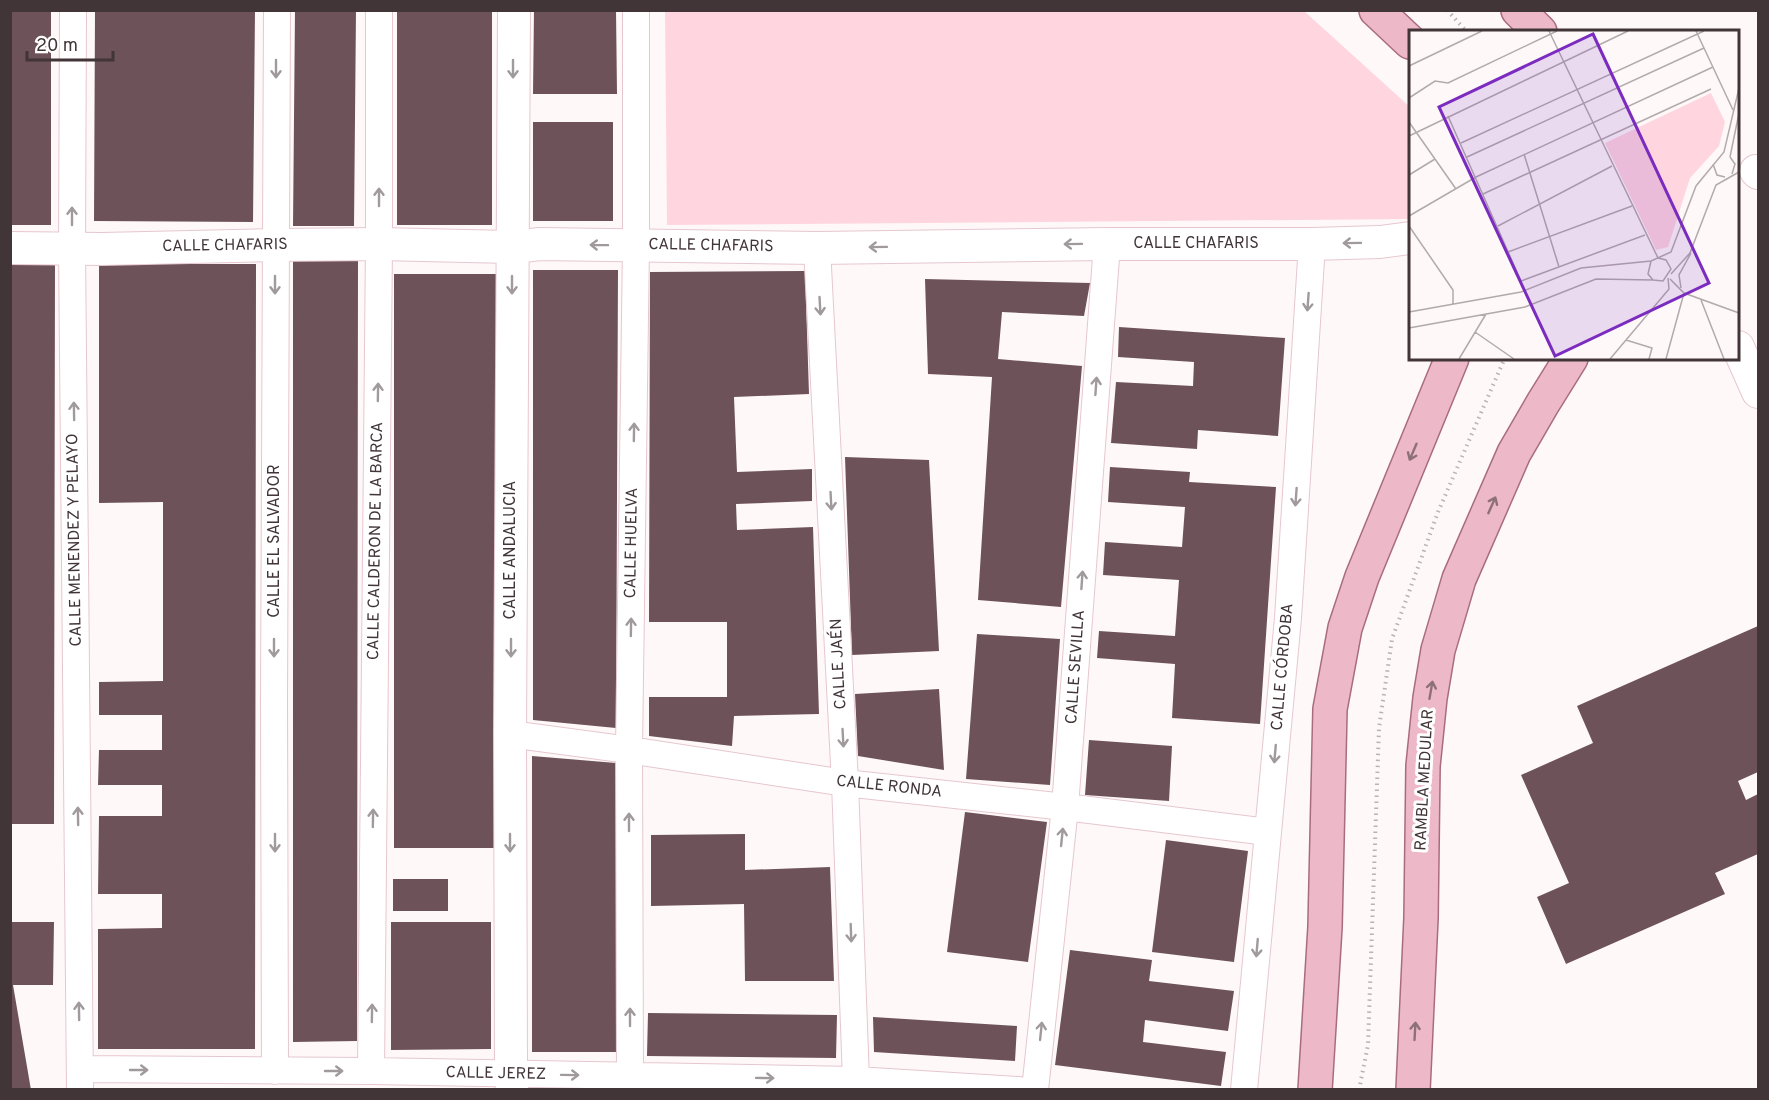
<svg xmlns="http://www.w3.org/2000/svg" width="1769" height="1100" font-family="Overpass,sans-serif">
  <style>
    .green { fill: #ffd5e0 }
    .building { fill: #6d5259 }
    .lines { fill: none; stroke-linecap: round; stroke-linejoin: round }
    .minor-casing { stroke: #e6c7cf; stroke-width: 28 }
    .tertiary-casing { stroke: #e6c7cf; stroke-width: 34 }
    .primary-casing { stroke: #a96c7e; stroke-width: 36 }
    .path { stroke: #bab2b4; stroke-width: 4; stroke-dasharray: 1.5 4.5; stroke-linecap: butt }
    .minor { stroke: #fff; stroke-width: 26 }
    .tertiary { stroke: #fff; stroke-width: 32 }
    .primary { stroke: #edb9c8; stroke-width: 33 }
    .oneway { stroke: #a09a9c }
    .oneway2 { stroke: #8e7079 }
    .labels { text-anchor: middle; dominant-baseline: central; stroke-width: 6; stroke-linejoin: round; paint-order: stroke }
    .street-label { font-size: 16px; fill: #413538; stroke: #fff }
    .inset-road { fill: none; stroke: #b2aaac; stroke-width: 1.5 }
    .view { fill: #7b2cbf; fill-opacity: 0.15; stroke: #7b2cbf; stroke-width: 3 }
    .inset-edge { fill: none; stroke: #413538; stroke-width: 3 }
  </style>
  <rect width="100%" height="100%" fill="#fef8f9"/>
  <path class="green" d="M665 11H1304L1410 107V219L667 225Z"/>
  <path class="building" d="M10 10H51V225H10Z
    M95 10H255L253 222 94 221Z
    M295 10H356L354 226H293Z
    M397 10H492V225H397Z
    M534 10H616L617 94H533Z
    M533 122H613V221H533Z
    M293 260H358L357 1041 293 1042Z
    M10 263H55L54 824H10Z
    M99 264H256L255 1049H98V929L162 928V894H98L99 816H162V785H98L99 750H162V715H99V682L163 681V502L99 503Z
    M533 270H618L616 728 533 720Z
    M805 271 809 394 734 397 737 472 812 469V501L736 504 737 530 813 527 819 714 734 716 732 746 649 736V697H727V622H649L650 272Z
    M394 274H497L496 848H394Z
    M925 279 1090 283 1084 316 1002 312 998 359 1082 366 1061 607 978 600 992 377 928 374Z
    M1119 327 1285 338 1278 436 1198 430 1197 449 1111 443 1116 382 1193 386 1194 362 1118 357Z
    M845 457 929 460 939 651 852 655Z
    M1110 467 1190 472 1189 482 1276 487 1260 724 1172 718 1175 664 1097 658 1099 631 1175 636 1179 580 1103 575 1105 542 1182 547 1185 507 1108 502Z
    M1758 626V772L1738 781 1746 800 1758 794V854L1715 873 1725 894 1566 964 1537 897 1569 883 1521 775 1593 743 1577 706Z
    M977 634 1060 639 1050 785 966 779Z
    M939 689 944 770 858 756 855 694Z
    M1089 740 1172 746 1169 801 1085 795Z
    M532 756 616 763V1052H532Z
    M965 812 1047 822 1028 962 947 952Z
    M745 834V870L830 867 834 981H745L744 904 651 906V835Z
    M1166 840 1248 851 1234 962 1152 952Z
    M393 879H448V911H393Z
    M10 922H54L53 985H13L31 1090H10Z
    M391 922H491V1049L391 1050Z
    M1070 950 1152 960 1149 981 1234 991 1228 1031 1145 1020 1143 1042 1226 1052 1221 1086 1055 1065Z
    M648 1013 837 1015 836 1058 647 1056Z
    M873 1017 1017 1026 1015 1061 874 1052Z"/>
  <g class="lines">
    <g class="minor-casing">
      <path id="minor" d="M73 10 72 248 80 1090
        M817 248 845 783 856 1080
        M510 734 629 750 845 783 1065 807 1268 832
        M80 1069 371 1071 856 1080 1019 1090
        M275 1071 274 701 277 10
        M371 1071 379 244V10
        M630 1076 629 750 636 245V10
        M1035 1090 1065 807 1107 244
        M1244 1090 1288 618 1312 244"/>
    </g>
    <g class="tertiary-casing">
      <path id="tertiary" d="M1756 171 1758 173
        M10 248 102 249 275 245 379 244 513 247 540 244 817 248 1107 244H1312L1380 242 1410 238
        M1738 347 1758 392
        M512 1090 511 1075 510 734 514 10"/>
    </g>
    <g class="primary-casing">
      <path id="primary" d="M1376 10 1410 42
        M1518 10 1540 32
        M1315 1090 1325 927 1330 709 1345 628 1362 577 1452 358
        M1413 1090 1421 918 1423 766 1430 698 1438 650 1459 579 1514 453 1543 403 1571 358"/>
    </g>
    <path class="path" d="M1447 10 1467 32
      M1359 1090 1368 1045 1379 728 1392 639 1438 512 1504 360"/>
    <use href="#minor" class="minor"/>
    <use href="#tertiary" class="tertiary"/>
    <use href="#primary" class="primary"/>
  </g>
  <defs><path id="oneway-shaft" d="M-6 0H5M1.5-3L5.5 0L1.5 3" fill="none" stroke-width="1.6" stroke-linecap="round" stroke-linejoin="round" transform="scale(1.5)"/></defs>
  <g class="oneway">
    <use href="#oneway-shaft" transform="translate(276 69) rotate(90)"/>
    <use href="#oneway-shaft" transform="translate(513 69) rotate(90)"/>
    <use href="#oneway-shaft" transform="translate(379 197) rotate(-90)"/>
    <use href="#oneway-shaft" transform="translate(72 216) rotate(-90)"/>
    <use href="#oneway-shaft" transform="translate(1352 243) rotate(179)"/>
    <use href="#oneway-shaft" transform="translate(1073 244) rotate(179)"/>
    <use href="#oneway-shaft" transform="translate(599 245) rotate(-179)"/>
    <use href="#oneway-shaft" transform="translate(878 247) rotate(179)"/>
    <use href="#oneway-shaft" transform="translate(275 285) rotate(90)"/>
    <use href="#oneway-shaft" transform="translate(512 285) rotate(90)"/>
    <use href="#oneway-shaft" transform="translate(1308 302) rotate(94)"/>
    <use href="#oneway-shaft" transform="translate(820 306) rotate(87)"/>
    <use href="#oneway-shaft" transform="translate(1096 386) rotate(-86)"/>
    <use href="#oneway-shaft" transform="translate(378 392) rotate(-89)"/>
    <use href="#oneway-shaft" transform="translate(74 411) rotate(-91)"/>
    <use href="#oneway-shaft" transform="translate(634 432) rotate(-89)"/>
    <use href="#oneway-shaft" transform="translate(1296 497) rotate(94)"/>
    <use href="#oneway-shaft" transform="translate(831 501) rotate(87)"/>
    <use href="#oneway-shaft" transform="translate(1082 580) rotate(-86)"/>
    <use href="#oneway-shaft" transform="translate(631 627) rotate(-89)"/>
    <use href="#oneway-shaft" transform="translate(274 648) rotate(90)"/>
    <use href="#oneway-shaft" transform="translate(511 648) rotate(90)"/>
    <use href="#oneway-shaft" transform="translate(843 738) rotate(87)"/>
    <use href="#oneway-shaft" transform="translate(1275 754) rotate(95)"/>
    <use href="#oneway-shaft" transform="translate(78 816) rotate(-91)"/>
    <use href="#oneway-shaft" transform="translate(373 818) rotate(-89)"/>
    <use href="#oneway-shaft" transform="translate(629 822) rotate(-90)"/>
    <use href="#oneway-shaft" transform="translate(1062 837) rotate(-84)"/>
    <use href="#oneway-shaft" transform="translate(275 843) rotate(90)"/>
    <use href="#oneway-shaft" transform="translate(510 843) rotate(90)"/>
    <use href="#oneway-shaft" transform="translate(851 933) rotate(88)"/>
    <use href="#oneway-shaft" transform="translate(1257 948) rotate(95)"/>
    <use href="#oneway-shaft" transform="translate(79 1011) rotate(-91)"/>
    <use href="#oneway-shaft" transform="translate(372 1013) rotate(-89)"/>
    <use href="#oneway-shaft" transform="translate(630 1017) rotate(-90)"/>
    <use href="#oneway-shaft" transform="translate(1041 1031) rotate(-84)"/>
    <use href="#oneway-shaft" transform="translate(139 1070)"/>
    <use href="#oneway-shaft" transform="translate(334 1071)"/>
    <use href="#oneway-shaft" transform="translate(570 1075) rotate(1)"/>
    <use href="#oneway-shaft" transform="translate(765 1078) rotate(1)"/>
  </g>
  <g class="oneway2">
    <use href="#oneway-shaft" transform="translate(1413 452) rotate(113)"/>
    <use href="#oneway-shaft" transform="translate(1492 505) rotate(-66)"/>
    <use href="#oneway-shaft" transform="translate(1431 690) rotate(-80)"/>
    <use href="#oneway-shaft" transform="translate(1415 1031) rotate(-87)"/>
  </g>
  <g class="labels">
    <g class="street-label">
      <text x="1196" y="244">CALLE CHAFARIS</text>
      <text transform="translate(225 246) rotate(-1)">CALLE CHAFARIS</text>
      <text transform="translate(711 246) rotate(1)">CALLE CHAFARIS</text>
      <text transform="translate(75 540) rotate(-91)">CALLE MENENDEZ Y PELAYO</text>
      <text transform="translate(275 541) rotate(-90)">CALLE EL SALVADOR</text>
      <text transform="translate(376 541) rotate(-89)">CALLE CALDERON DE LA BARCA</text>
      <text transform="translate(632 543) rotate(-89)">CALLE HUELVA</text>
      <text transform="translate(511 550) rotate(-90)">CALLE ANDALUCIA</text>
      <text transform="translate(839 664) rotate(-93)">CALLE JAÉN</text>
      <text transform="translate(1076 667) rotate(-86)">CALLE SEVILLA</text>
      <text transform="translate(1283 667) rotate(-85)">CALLE CÓRDOBA</text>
      <text transform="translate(1425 780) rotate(-87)">RAMBLA MEDULAR</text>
      <text transform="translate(889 787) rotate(6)">CALLE RONDA</text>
      <text transform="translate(496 1074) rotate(1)">CALLE JEREZ</text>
    </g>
  </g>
  <g transform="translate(1409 30)">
    <rect width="330" height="330" fill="#fef8f9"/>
    <path d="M302 63 316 92 310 116 281 148 259 217 247 220 196 113Z" fill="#ffd5e0"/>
    <path class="inset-road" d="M140 1 249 228M287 1 324 80M0 36 73 1M0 68 26 51 39 53 148 1M39 86 112 251 236 205M0 92 47 159M0 106 219 1M52 113 295 1M115 124 150 237M58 127 295 18M321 127 330 83M321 127 326 134 323 144M304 134 308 145 316 147M0 145 26 129M74 164 302 59M0 186 67 147 304 37M0 196 44 260V275M89 196 203 136M99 222 223 176M242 231 239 244 244 250 254 251 262 239 257 230 249 228M262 244 281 223 307 155 330 142M261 249 275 263 330 283M272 258 270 245 282 223M292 270 315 329M0 282 112 262 172 238 242 231 262 222 287 156 315 122 330 58M0 298 116 277 187 249 244 250M66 302 105 329M217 310 243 318 240 329M50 329 77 284M201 329 260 259 259 248M257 329 275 263"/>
    <path class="view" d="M184 4 300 253 146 326 30 77Z"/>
    <rect width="330" height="330" class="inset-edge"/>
  </g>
  <rect width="1769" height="1100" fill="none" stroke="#413538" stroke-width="24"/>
  <path d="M27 51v9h86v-9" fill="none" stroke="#413538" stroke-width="3"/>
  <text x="36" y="51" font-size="18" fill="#413538" stroke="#ffffff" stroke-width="4.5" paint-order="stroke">20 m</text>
</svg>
